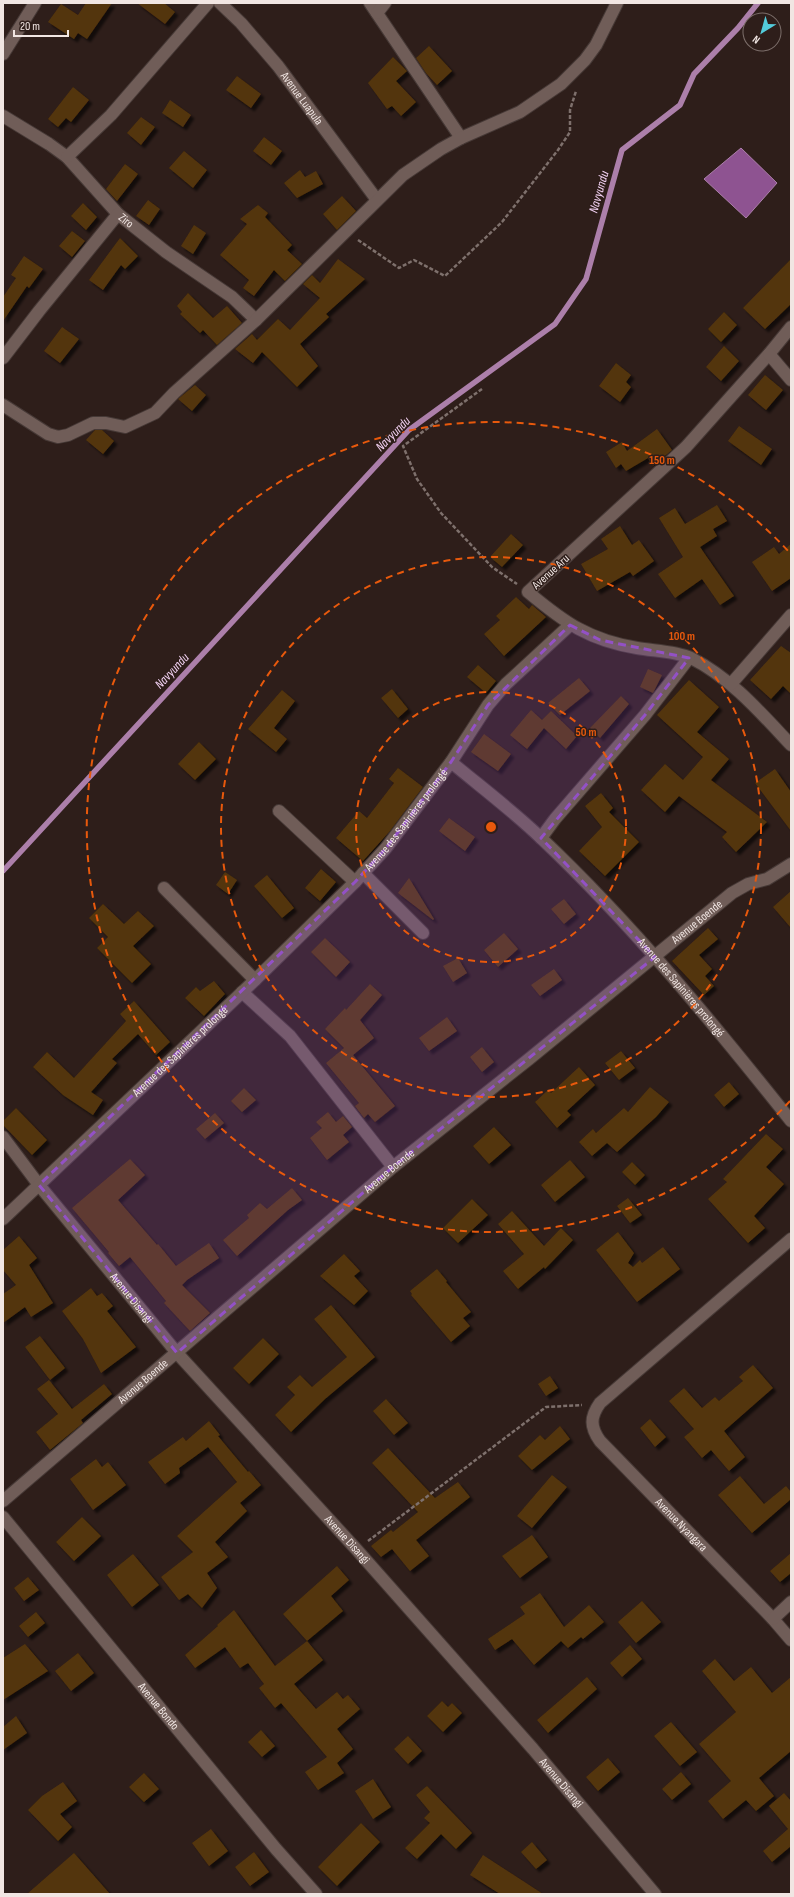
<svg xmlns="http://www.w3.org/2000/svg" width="794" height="1897" font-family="'Sofia Sans Condensed',sans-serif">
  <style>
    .water { fill: #8e5391; stroke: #ac7faa }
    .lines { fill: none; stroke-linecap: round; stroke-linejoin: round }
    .stream { stroke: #ac7faa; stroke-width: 5.5 }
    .building { fill: #53340b; filter: url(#shadow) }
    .street-casing { stroke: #463936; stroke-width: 14 }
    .path { stroke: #7e706c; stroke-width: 2.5; stroke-dasharray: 4 2; stroke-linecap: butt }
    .street { stroke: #705d58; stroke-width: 12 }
    .marked { fill: #9351c6; fill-opacity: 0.2; stroke: #9351c6; stroke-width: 3; stroke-dasharray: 8 5; stroke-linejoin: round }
    .ring { fill: none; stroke: #e8590c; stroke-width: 2; stroke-dasharray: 7 5 }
    .labels { text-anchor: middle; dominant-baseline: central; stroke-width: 3; stroke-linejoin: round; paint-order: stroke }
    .street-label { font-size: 12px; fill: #f1e6e3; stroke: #2e1e1a }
    .water-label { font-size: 13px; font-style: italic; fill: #f6d5f7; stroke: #2e1e1a }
    .centre { fill: #e8590c; stroke: #2e1e1a; stroke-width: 2 }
    .ring-label { font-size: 12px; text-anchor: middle; font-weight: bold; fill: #e8590c; stroke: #2e1e1a; stroke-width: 3; stroke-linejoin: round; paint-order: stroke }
  </style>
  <defs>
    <filter id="shadow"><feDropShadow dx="3.5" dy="3.5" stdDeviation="1" flood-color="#0009"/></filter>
  </defs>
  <rect width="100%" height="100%" fill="#2e1e1a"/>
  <path class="water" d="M741 148 777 183 746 218 704 179Z"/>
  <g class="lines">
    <path class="stream" d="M3 871 409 430 555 324 586 279 622 150 680 105 694 74 738 28 758 3"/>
  </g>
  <path class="building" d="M86 3H112L87 39 78 33 74 39 48 22 61 4 78 15Z
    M137 3H164L175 12 165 24Z
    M429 46 452 71 437 85 426 73 416 58Z
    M393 57 407 71 396 81 416 102 401 116 392 106 387 109 368 83Z
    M237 76 261 94 251 108 226 90Z
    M73 87 89 100 71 122 66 118 58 127 48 119Z
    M170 100 191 115 183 127 162 113Z
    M141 117 155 127 141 145 127 133Z
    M264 137 282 151 271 165 253 151Z
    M184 151 207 170 193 188 169 168Z
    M125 164 138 174 117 201 106 189Z
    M300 170 305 177 316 171 323 184 297 198 284 183Z
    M342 196 356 211 337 230 323 214Z
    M148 200 160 209 149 225 136 216Z
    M83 203 97 217 86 230 71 216Z
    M258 205 268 213 265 217 292 245 287 250 302 264 285 281 274 270 254 296 243 288 249 280 220 255 247 224 240 219Z
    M194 225 206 233 193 254 181 246Z
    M72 231 85 241 72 257 59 246Z
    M120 238 138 256 125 269 121 265 103 290 89 280Z
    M24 256 43 269 29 288 27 286 3 321V297L16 278 11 275Z
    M338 259 365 279 326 314 329 317 300 344 318 366 297 387 262 352 253 363 235 349 252 334 257 340 278 319 290 330 320 298 303 284 312 275 320 283Z
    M791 259V304L765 329 743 308Z
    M188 293 213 318 227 306 242 323 217 345 203 330 200 333 180 314 182 312 177 306Z
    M724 312 737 325 721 342 708 329Z
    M62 327 79 339 60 363 44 351Z
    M724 346 739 361 721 381 706 367Z
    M616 363 631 375 626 382 631 387 620 402 599 386Z
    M765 375 783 390 766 410 748 395Z
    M195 385 206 395 192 411 178 399Z
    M739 426 772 449 761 465 728 441Z
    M657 429 672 450 653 466 648 458 626 471 621 464 616 468 606 452 622 442 627 451Z
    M95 430H102L114 441 103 454 86 440Z
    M717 505 727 521 713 529 717 536 700 547 734 596 720 605 702 579 675 598 658 574 683 557 659 518 675 508 685 524Z
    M620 526 632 545 639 540 654 561 633 576 630 572 597 591 581 564 608 549 601 539Z
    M511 534 523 545 502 567 490 557Z
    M791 544V578L772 591 752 562 774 547 779 554Z
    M516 597 529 609 532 605 546 617 504 656 484 634 500 620 496 616Z
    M781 646 791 653V694L783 686 771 699 750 680Z
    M478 665 496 681 486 693 467 677Z
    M648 669 662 675 653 693 640 687Z
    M579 678 590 691 560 715 548 703Z
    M689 680 719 707 697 732 729 759 711 780 767 822 736 852 722 837 727 832 679 796 665 812 641 790 665 764 683 780 703 757 657 715Z
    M392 689 408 709 398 718 381 698Z
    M282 690 295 701 274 728 287 739 276 752 248 729Z
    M621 696 629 704 600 738 590 728Z
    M531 710 542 720 551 711 577 736 566 749 544 728 527 749 510 735Z
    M484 734 511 754 498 771 471 752Z
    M199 742 216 759 195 780 178 764Z
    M398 768 423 787 390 831 363 861 336 838 359 811 367 818 394 783 389 779Z
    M775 769 791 792V831L755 783Z
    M601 793 613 808 609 812 639 842 605 876 579 851 602 827 585 806Z
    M449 818 475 837 465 851 439 831Z
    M321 869 336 882 320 901 305 888Z
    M225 872 237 880 228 894 216 885Z
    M267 875 294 908 282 918 254 886Z
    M409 878 434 919 433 920 398 893Z
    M791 891V928L773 907Z
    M564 899 576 914 564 924 551 909Z
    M103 904 124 924 138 911 154 926 133 946 151 964 132 983 97 948 108 937 89 918Z
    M708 928 718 939 699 955 712 969 705 976 714 986 704 995 672 961Z
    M504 933 518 949 498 967 484 950Z
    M325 938 350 962 336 977 311 952Z
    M458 958 467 973 453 982 443 966Z
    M554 969 562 980 540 996 531 985Z
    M214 981 225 994 204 1016 185 998 196 987 200 991Z
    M370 984 382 995 360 1020 374 1038 353 1055 395 1106 375 1122 368 1114 364 1118 355 1106 359 1103 326 1063 344 1048 325 1029 345 1008 346 1010Z
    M134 1001 170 1042 156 1055 138 1034 112 1059 117 1063 91 1092 103 1100 93 1115 63 1095 33 1067 47 1052 74 1078 126 1021 120 1014Z
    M447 1017 457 1031 429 1051 419 1038Z
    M482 1047 494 1062 482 1072 470 1057Z
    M621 1051 635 1068 619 1080 605 1063Z
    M579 1067 595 1085 567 1111 571 1115 557 1128 535 1102 548 1090 551 1093Z
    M729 1082 739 1094 724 1107 714 1095Z
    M650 1087 669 1102 656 1117 617 1152 607 1143 592 1156 579 1142 593 1129 596 1133 624 1108 628 1112Z
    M244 1088 256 1100 242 1112 231 1101Z
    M16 1108 47 1140 32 1155 3 1125V1121Z
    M328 1112 336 1122 343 1116 352 1127 343 1135 349 1142 327 1160 310 1138 322 1128 316 1122Z
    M215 1113 224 1123 205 1139 196 1129Z
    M494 1127 511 1145 489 1164 473 1146Z
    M766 1134 783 1149 766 1167 784 1184 754 1216 765 1228 748 1243 708 1199 727 1182 723 1179Z
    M130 1159 145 1175 118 1200 157 1245 158 1244 176 1266 209 1243 219 1258 187 1280 182 1285 210 1313 190 1331 164 1303 166 1301 130 1257 119 1266 108 1253 109 1252 72 1208Z
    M570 1160 585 1177 555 1202 541 1185Z
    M632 1162 645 1175 635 1185 622 1172Z
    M292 1188 302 1200 288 1210 237 1256 223 1240 249 1218 247 1215 260 1203 267 1209Z
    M628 1198 642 1215 630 1223 617 1206Z
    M472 1199 488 1215 458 1243 443 1228Z
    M512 1211 544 1246 561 1228 573 1240 545 1269 544 1267 518 1289 503 1271 524 1254 498 1224Z
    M618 1232 634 1253 628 1263 633 1267 640 1260 642 1263 663 1247 680 1269 637 1302 596 1250Z
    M19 1236 37 1258 29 1265 53 1303 31 1317 25 1307 3 1323V1294L16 1285 3 1270V1250Z
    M344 1254 360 1271 354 1276 368 1291 354 1305 320 1276Z
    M437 1269 447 1281 446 1282 471 1312 463 1318 470 1326 451 1342 411 1295 412 1294 410 1291Z
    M91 1288 97 1296 102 1293 113 1306 107 1311 136 1347 101 1373 83 1339 62 1311Z
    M331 1305 375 1357 325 1399 291 1432 275 1415 295 1395 287 1387 300 1375 312 1387 347 1357 314 1319Z
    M40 1336 65 1368 50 1380 25 1347Z
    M263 1338 279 1354 249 1384 233 1368Z
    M753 1365 773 1388 724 1431 745 1457 729 1471 711 1450 702 1458 684 1437 694 1429 669 1401 684 1388 702 1408 715 1397 719 1401 743 1381 739 1377Z
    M550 1376 558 1388 546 1396 538 1384Z
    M49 1380 72 1409 104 1384 112 1394 81 1420 83 1423 50 1450 36 1432 58 1414 37 1389Z
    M386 1399 408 1423 394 1435 373 1411Z
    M650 1419 666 1437 655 1447 640 1428Z
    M209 1421 220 1435 218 1436 248 1472 249 1471 261 1485 240 1503 247 1511 215 1542 228 1557 207 1573 217 1588 202 1608 188 1594 179 1600 161 1577 193 1552 177 1536 237 1482 208 1447 179 1468 180 1473 165 1484 148 1462 183 1437 186 1441Z
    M560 1426 570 1439 532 1470 518 1456 540 1435 545 1440Z
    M388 1448 435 1498 458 1482 470 1497 416 1540 429 1556 410 1571 392 1549 381 1557 371 1546 391 1530 393 1532 418 1512 372 1463Z
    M96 1459 102 1467 108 1462 126 1485 93 1510 70 1479Z
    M552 1475 567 1487 532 1528 517 1516Z
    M740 1476 764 1504 786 1486 791 1492V1499L752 1533 718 1495Z
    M82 1517 101 1536 74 1561 56 1542Z
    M532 1535 548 1557 520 1578 502 1556Z
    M791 1553V1573L780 1582 770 1571Z
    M133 1554 159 1585 132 1607 107 1575Z
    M337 1566 349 1580 331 1596 343 1611 307 1641 283 1614Z
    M28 1577 39 1590 24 1601 14 1588Z
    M540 1593 564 1627 589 1605 604 1622 583 1639 581 1637 568 1648 561 1641 534 1665 512 1639 495 1650 488 1639 525 1614 520 1607Z
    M642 1601 661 1622 636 1643 618 1622Z
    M234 1610 275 1666 307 1641 323 1660 294 1684 316 1709 337 1692 343 1699 348 1695 360 1709 337 1729 353 1749 337 1763 344 1773 318 1790 305 1772 327 1757 281 1703 275 1708 259 1688 264 1684 248 1663 240 1668 225 1647 195 1668 185 1655 218 1626 217 1625Z
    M36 1612 45 1623 28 1637 19 1626Z
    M25 1644 48 1671 3 1700V1658Z
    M630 1645 642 1659 622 1677 610 1663Z
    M78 1653 94 1673 71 1691 55 1671Z
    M715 1659 734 1681 751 1667 772 1693 791 1677V1751L759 1778 774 1796 756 1811 746 1800 723 1819 708 1801 731 1781 699 1744 736 1712 702 1671Z
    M587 1677 597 1689 548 1733 537 1720Z
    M442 1701 448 1707 452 1703 462 1713 443 1732 427 1716Z
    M16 1716 27 1733 3 1750V1727Z
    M671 1722 697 1752 680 1766 654 1736Z
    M261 1730 275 1746 262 1757 248 1742Z
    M408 1736 422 1751 408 1764 394 1749Z
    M608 1758 620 1772 598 1791 586 1777Z
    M681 1772 691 1784 672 1800 662 1789Z
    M144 1773 159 1789 144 1802 129 1787Z
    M373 1779 391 1807 373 1819 355 1791Z
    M63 1782 77 1801 60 1814 72 1827 58 1841 28 1810 42 1796Z
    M427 1786 472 1833 456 1849 441 1834 417 1859 405 1848 430 1823 424 1818 430 1812 416 1795Z
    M784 1793 791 1801V1846L772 1862 763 1851 788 1829 769 1806Z
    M361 1823 380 1842 337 1886 318 1867Z
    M211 1829 228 1851 209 1866 192 1843Z
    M532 1842 547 1860 536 1869 521 1852Z
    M254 1852 269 1872 250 1886 235 1867Z
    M74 1853 110 1894H27Z
    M483 1855 543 1894H500L470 1875Z"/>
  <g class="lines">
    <g class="street-casing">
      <g id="street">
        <path id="s1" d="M220 3 241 23 278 66 377 200"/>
        <path d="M370 3 461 138"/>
        <path d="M377 13 385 3"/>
        <path d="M3 54 35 3"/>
        <path id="s2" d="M3 116 49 144 67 157 118 214 166 252 232 297 256 320"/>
        <path d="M67 157 111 115 208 3"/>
        <path d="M791 327 769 354 686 447 528 592C565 623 589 640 637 648 654 651 675 651 691 658 731 678 761 713 791 745"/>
        <path d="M769 354 791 380"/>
        <path d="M3 358 39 311 118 214"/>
        <path d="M3 405 48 434 58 437 68 435 93 423H106L125 427 155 413 174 393 256 320 403 175 441 149 461 138 520 112 561 84 585 60 596 45 617 3"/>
        <path d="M731 684 791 615"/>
        <path d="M451 762 488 705 506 684 570 625"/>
        <path d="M279 811 355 882"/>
        <path d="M541 838 555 819 645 715 689 658"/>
        <path d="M363 873 423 933"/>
        <path d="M164 888 255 980"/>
        <path d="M242 992 290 1036 393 1167"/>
        <path id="s3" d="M3 1137 39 1185 177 1353 357 1550 533 1749 655 1894"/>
        <path id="s4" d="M3 1219 255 980 355 882 386 848 451 762C481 787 513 811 541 838 633 925 713 1023 791 1121"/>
        <path id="s5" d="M791 1239 600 1403C590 1417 590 1427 600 1441L773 1619 791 1640"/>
        <path id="s6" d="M3 1501 393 1167 529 1059 732 893 748 884 767 879 791 864"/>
        <path id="s7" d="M3 1517 276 1849 316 1894"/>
        <path d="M773 1619 791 1602"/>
      </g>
    </g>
    <path class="path" d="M358 240 399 268 414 260 445 276 502 222 558 150 570 132V110L576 91
      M482 389 403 446 417 479 441 513 492 567 517 584
      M368 1541 546 1407 582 1405"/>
    <use href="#street" class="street"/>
  </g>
  <path class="marked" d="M570 625 600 640 689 658 645 715 541 838 655 957 393 1167 177 1353 39 1185 355 882 386 848 451 762 488 705Z"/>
  <g class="ring">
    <circle cx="491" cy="827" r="135"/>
    <circle cx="491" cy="827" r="270"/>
    <path d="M790 1101A405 405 0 1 1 790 553"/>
  </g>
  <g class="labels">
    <g class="street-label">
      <text stroke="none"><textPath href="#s1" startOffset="126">Avenue Luapula</textPath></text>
      <text stroke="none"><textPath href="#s2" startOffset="163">Ziro</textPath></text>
      <text transform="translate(551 572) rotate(-42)">Avenue Aru</text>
      <text stroke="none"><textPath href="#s4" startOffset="568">Avenue des Sapinières prolongé</textPath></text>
      <text stroke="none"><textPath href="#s6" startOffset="904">Avenue Boende</textPath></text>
      <text stroke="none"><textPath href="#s4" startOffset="964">Avenue des Sapinières prolongé</textPath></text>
      <text stroke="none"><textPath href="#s4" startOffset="244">Avenue des Sapinières prolongé</textPath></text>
      <text stroke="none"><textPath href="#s6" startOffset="508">Avenue Boende</textPath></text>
      <text stroke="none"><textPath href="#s3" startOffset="206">Avenue Disangi</textPath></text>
      <text stroke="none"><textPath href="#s6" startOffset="184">Avenue Boende</textPath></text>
      <text stroke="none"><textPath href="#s5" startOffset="410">Avenue Nyangara</textPath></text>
      <text stroke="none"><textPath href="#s3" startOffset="530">Avenue Disangi</textPath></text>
      <text stroke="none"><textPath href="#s7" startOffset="245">Avenue Bondo</textPath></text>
      <text stroke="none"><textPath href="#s3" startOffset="854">Avenue Disangi</textPath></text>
    </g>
    <g class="water-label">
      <text transform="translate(599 192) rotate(-74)">Navyundu</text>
      <text transform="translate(393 434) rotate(-45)">Navyundu</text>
      <text transform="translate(172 671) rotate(-47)">Navyundu</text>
    </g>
  </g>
  <circle cx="491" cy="827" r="6" class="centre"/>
  <g class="ring-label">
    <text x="662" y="464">150 m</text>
    <text x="682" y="640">100 m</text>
    <text x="586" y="736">50 m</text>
  </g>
  <rect width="794" height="1897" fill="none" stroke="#f1e6e3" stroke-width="8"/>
  <g transform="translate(762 32) rotate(217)"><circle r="19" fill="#2e1e1a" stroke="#7c6e6a"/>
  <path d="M0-3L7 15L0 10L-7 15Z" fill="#53cbda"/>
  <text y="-6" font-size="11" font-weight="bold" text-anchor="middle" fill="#f1e6e3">N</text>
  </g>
  <path d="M14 30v6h54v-6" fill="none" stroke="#f1e6e3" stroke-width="2"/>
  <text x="20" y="30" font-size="12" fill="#f1e6e3" stroke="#2e1e1a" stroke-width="3" paint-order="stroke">20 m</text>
</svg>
